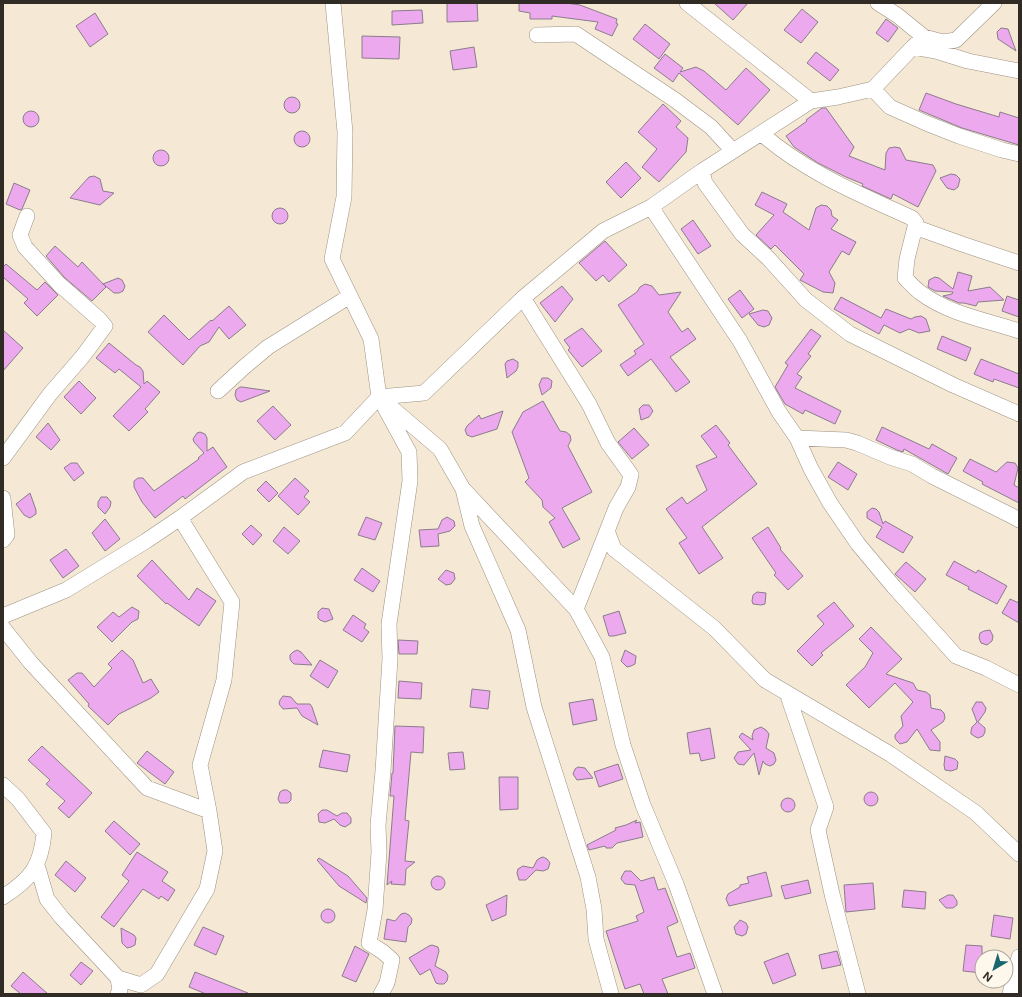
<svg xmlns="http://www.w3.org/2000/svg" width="1022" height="997" font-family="Inter,sans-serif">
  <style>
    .building { fill: #eca9ee; stroke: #8b7c8b }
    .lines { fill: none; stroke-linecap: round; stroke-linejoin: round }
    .minor-casing { stroke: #9d9180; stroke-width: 16 }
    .minor { stroke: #fff; stroke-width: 15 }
  </style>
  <rect width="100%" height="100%" fill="#f5e9d6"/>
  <path class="building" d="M447 3H477L478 21 447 22Z
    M519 3H566L580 5 617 19 616 23 618 24 612 36 595 29 598 22 552 16V19H530V13L519 11Z
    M714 3H748L733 20Z
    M802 9 818 22 801 43 784 30Z
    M422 10 423 23 392 25V11Z
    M95 13 108 34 90 47 76 26Z
    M886 19 898 28 888 42 876 33Z
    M645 24 670 44 659 59 633 39Z
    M1001 28 1008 29 1016 51 998 39 997 32Z
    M362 36 400 37 399 59 362 58Z
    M474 47 477 67 453 70 450 51Z
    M816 52 839 70 830 81 807 63Z
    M665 54 683 68 680 72 696 67 704 71 726 90 746 68 770 90 738 125 679 73 673 82 654 68Z
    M926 93 956 104 999 117 1000 112 1019 118V145L962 128 919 110Z
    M284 105a8 8 0 1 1 16 0a8 8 0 1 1-16 0Z
    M663 104 681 121 676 127 688 138 686 152 659 182 642 167 657 149 638 132Z
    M822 108H826L854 147 849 156 885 170 886 153 889 148 895 147 900 148 906 160 933 165 936 171 918 207 893 194 891 199 862 186 863 184 846 177 818 163 794 147 786 136 807 121 806 120Z
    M23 119a8 8 0 1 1 16 0a8 8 0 1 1-16 0Z
    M294 139a8 8 0 1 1 16 0a8 8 0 1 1-16 0Z
    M153 158a8 8 0 1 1 16 0a8 8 0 1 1-16 0Z
    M626 162 641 178 621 198 606 182Z
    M951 174 956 175 960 179 958 187 954 190 947 188 940 178Z
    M94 176 100 179 103 191 114 193 100 205 70 198 89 177Z
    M14 183 30 190 22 209 20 210 6 204Z
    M762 192 787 204 783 212 809 230 816 208 821 205 827 206 831 210 832 216 838 220 831 229 856 242 849 255 842 251 829 272 835 283 833 293 823 292 800 280 804 274 775 245 771 249 756 235 774 215 755 205Z
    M272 216a8 8 0 1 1 16 0a8 8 0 1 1-16 0Z
    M693 220 711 246 698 254 681 229Z
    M605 241 627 265 609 282 603 275 596 281 579 263Z
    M55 246 78 267 82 262 106 287 92 301 65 278 46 256Z
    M6 264 37 290 45 282 58 295 37 316 24 303 28 299 3 277V267Z
    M958 272 972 276 968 291 990 287 1004 300 978 302 976 306 964 303H959L943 296 952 294 953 292 935 291 928 287 929 280 935 277 939 278 953 289Z
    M118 278 122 280 125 286 123 291 119 293H114L103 284Z
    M645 284 652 286 659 295 681 292 668 312 682 332 688 328 696 339 670 357 690 382 676 392 651 359 628 376 620 365 636 354 634 351 644 344 618 305 637 292 640 287Z
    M562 286 573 299 555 322 540 303Z
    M740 290 754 309 742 318 728 299Z
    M1007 296 1019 300V317L1002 311Z
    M841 297 881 318 886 309 911 319 915 317 921 316 926 319 930 331 919 333 909 329 900 333 884 325 879 334 834 309Z
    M229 306 246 325 229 339 219 327 209 342 200 346 183 365 148 332 164 315 189 340 211 320 212 321Z
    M763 310 768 311 772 318 769 325 764 327 758 325 749 314Z
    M582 328 602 351 582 367 568 350 570 348 564 340Z
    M811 329 821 336 808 354 811 356 797 374 802 377 795 388 841 411 835 424 805 410 803 414 785 404 775 387 788 365 785 363Z
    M3 330 23 348 3 371Z
    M942 336 971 348 966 361 937 349Z
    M109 343 136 365 140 367 143 371 144 384 147 381 160 392 145 409 148 412 129 431 113 416 141 387 119 369 115 373 96 358Z
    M513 359 518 362V367L516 371 507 378 505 364 507 361Z
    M981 359 1019 374V388L994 379 993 382 974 374Z
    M542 378H548L552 381 551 388 542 395 539 385Z
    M79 381 96 398 81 414 64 397Z
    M240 387H242L270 391 241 402 237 400 235 395 236 390Z
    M543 401 560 431 566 432 570 435 571 440 568 446 592 492 562 508 580 539 563 548 549 522 555 518 543 507 542 500 525 482 529 478 512 432 523 412Z
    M643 405H649L653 411 649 417 641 420 639 409Z
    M273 406 291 425 275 440 257 421Z
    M503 411 497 429 472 437 467 435 465 430 467 426 479 415 481 419Z
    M48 423 60 440 51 450 36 437Z
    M716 425 730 443 728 445 757 484 702 527 723 558 699 574 679 543 687 538 666 509 682 497 687 504 707 490 696 466 717 457 701 436Z
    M882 427 929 449 932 444 957 458 948 474 904 449 903 452 897 450 876 440Z
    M634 428 649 445 632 459 618 442Z
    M200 432 205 434 207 438V451L213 447 227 467 185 499 183 496 155 518 142 502 134 487V481L138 478H143L154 491 199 459 198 458 204 453 194 442 193 439 197 433Z
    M970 459 996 472 1007 462 1015 463 1018 468 1014 485 1019 488V503L982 484 983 482 963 471Z
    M838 462 857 474 848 490 828 477Z
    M71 463H77L84 473 74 481 64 468Z
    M295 478 309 491 304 497 310 502 298 515 278 496Z
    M266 481 278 493 269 502 257 490Z
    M30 493 36 510V514L30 518 24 515 16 504Z
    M101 497H107L111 502 110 507 105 514 98 507V502Z
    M872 508 876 509 879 512 883 524 885 521 913 537 903 553 876 537 882 527 867 518V512Z
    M366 517 382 523 375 540 358 535Z
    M447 517 454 521 455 526 450 531 438 534 439 546 421 547 419 530 438 529 442 520Z
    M105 519 120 539 105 551 92 533Z
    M251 525 262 535 253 545 242 534Z
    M284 527 300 541 288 554 273 541Z
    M768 527 781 548 780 549 803 576 788 590 774 575 776 573 752 538Z
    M66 549 79 566 63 578 50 560Z
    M152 560 189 600 197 588 216 601 199 626 167 603 166 604 137 576Z
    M954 561 976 573 978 570 1007 586 997 604 968 589 969 587 946 575Z
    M906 562 926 579 915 592 895 574Z
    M362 568 380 581 373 592 354 580Z
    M446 570 454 573 455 579 451 584 446 585 438 579Z
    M757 592 766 593 765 604 761 605 753 604 752 601 753 595Z
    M1010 599 1019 603V623L1002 613Z
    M834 602 854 626 821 653 823 655 812 666 797 651 824 624 817 616Z
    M132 607 139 611 138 619 132 622 112 642 97 627 113 612 119 617Z
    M322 608 329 609 333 619 325 622 320 620 318 618V612Z
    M619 611 626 633 614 636H609L603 616Z
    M353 615 366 624 364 628 369 632 362 642 343 630Z
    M871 627 902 659 886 674 913 683 917 690 926 692 930 695 931 708 941 710 944 713 945 718 943 722 931 730 940 742V751L930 750 917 729 907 742 900 744 897 741 895 738V735L903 726 901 716 913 702 895 683 869 708 846 685 865 667 873 653 859 639Z
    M990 630 993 636 992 641 987 645 981 643 979 638 980 633 984 631Z
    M398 640 418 641 417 654H399Z
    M122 650 133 660 143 683 151 679 159 692 151 698 119 714 108 725 88 706 89 704 68 680 77 673H82L94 687 112 668 108 664Z
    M297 650 301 652 312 665 294 664 291 661 290 659V655L293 652Z
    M625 650 636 656 635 664 631 666 627 667 621 661Z
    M320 660 338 671 328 688 310 676Z
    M399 681 422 683 421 699 398 698Z
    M472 689 490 691 488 709 470 707Z
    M283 696 291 697 297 704H310L312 707 318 725 302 716 297 708 283 709 279 704 280 700Z
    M593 699 597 720 573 725 569 703Z
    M976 702H982L986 708 985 712 978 722 985 728V732L983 736 978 738 974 736 971 734V731L972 727 977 722 972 709Z
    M395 726 424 727 423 753 411 752 405 820 409 821 405 861 415 862 406 869 405 885 391 884 392 881 387 885 394 796H390L392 773H393Z
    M761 727 766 730 769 734 766 748 774 753 776 760 774 764 770 766 765 764 763 761 759 775 754 753 744 765 738 764 734 758 738 752 751 750 739 737 742 733 753 740 752 736 754 730Z
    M710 728 715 758 701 761 699 753 690 754 687 733Z
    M42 746 92 793 69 818 58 808 65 801 46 784 50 780 28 760Z
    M323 750 350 755 347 772 319 767Z
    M147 751 174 772 165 784 137 763Z
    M463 752 465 769 450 770 448 753Z
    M945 756 955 759 958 762 957 769 951 771 945 770 944 765Z
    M618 764 623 779 599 787 594 772Z
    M578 767 585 768 593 778 577 780 573 774 575 769Z
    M499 777H518V809L500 810Z
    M283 790H287L291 793V800L288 803H280L278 799 280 792Z
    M864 799a7 7 0 1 1 14 0a7 7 0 1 1-14 0Z
    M781 805a7 7 0 1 1 14 0a7 7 0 1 1-14 0Z
    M322 810H327L337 816 342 813H347L351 818V823L345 827 340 825 334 819 325 823 319 822 318 814Z
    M637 820 635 823 640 822 643 837 617 843 612 848H606L605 846 589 850 587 845 616 830 615 828 626 825Z
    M114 821 140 844 130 855 105 831Z
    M137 852 168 872 162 881 175 890 168 901 161 896 159 899 143 889 114 927 101 917 129 881 122 875Z
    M543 857 547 859 550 863 548 869 543 871 536 870 526 880H519L517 873 518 869 523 866 533 868 537 860 540 858Z
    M319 858 348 876 367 898 366 903 339 886 317 860Z
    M66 861 86 878 75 892 55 875Z
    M625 871H631L641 881 654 877 658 890 665 888 678 922 667 927 677 957 690 953 695 968 662 979 668 994H644L640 984 625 989 606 931 638 921 636 916 644 912 635 885 625 884 621 879 622 876Z
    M766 872 772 896 729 906 726 899 728 894 740 887V885L749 883 747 877Z
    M431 883a7 7 0 1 1 14 0a7 7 0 1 1-14 0Z
    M808 880 811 893 785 899 781 886Z
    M873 883 875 909 846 912 844 885Z
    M904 890 926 892 925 909 902 907Z
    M507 895 506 915 492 921 486 905Z
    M948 895H953L957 901V905L953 908H946L939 900Z
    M321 916a7 7 0 1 1 14 0a7 7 0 1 1-14 0Z
    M405 913 409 915 412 919 411 924 408 927 406 942 384 939 387 919 395 921 401 914Z
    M994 915 1013 918 1010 939 991 936Z
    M740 920 746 923 748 927 746 934 742 936 736 934 734 927Z
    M203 927 224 936 216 955 194 945Z
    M121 928 134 935 136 938 135 945 131 947 127 948 122 943Z
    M432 945 438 947 439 951 435 966 446 972 448 976 447 981 444 984H439L436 983 430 969 420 975 409 958 429 946Z
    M966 945 982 946V973L963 971Z
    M355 946 369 954 356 982 342 976Z
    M837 951 841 965 822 969 819 955Z
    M788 953 796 975 773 984 764 962Z
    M81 962 93 971 81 985 70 975Z
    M23 972 48 994H21L11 986Z
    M195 972 248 993V994H206L189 987Z"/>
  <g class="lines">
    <g class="minor-casing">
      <path id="minor" d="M687 3 811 101
        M878 3 897 15 924 37
        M537 35 576 34 675 100 711 127 733 151
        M913 47 936 51 968 61 1019 71
        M873 89 890 107 926 123 959 136 1002 150 1019 154
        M761 133C803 171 861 195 912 218L916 223 907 259 905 278C910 283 915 289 921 293 949 314 986 320 1019 331
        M702 171 705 183 742 234 768 258 806 300 850 334 953 385 1019 414
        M651 207 740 341 779 412 797 438 811 469 830 503 858 544 894 587 956 656 986 668 1019 685
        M915 229 923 230 962 244 1019 263
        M523 298 589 404 608 443 631 475 628 487 616 508 607 531 614 549 714 628 765 680 890 754 976 813 1019 854
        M218 391 243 368 268 347 350 296
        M379 397 424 393 523 298 603 231 651 207 702 171 811 101 838 97 873 89 913 47 924 37 943 42 956 40 994 3
        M379 397 440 449 463 489 472 526 518 630 534 707 588 877 594 909 596 939 611 994
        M797 438 846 440 857 443 890 457 912 464 932 476 1012 516 1019 520
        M3 458 50 394 83 356 105 326 100 320 59 284 25 247 20 235 27 216
        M464 490 576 609
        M3 498 7 535 3 540
        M607 531 576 609 602 657 623 745 643 805 676 884 715 994
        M3 616 66 590 146 541 180 518 243 472 345 433 379 397 371 339 332 259 344 197 345 132 333 3
        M3 628 31 663 147 788 209 811
        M787 693 826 807 818 830 832 894 858 994
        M3 785 18 799 44 833C41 866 31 879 3 897
        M37 865 47 899 62 918 118 978 120 990 118 994
        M118 978 141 985 157 974 207 889 215 851 209 811 200 765 224 680 232 602 180 518
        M381 994 387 983 392 960 383 952 369 943 375 910 379 852 378 825 383 771 390 659 389 624 410 481 409 452 385 408
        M1010 994 1019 957"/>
    </g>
    <use href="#minor" class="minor"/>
  </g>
  <rect width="1022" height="997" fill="none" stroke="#302b24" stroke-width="8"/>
  <g transform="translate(994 969) rotate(218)"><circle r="19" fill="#fef7ec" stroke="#aca59c"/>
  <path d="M0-3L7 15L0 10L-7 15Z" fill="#19666e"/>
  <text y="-6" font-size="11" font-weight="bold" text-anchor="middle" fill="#302b24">N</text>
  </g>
</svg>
